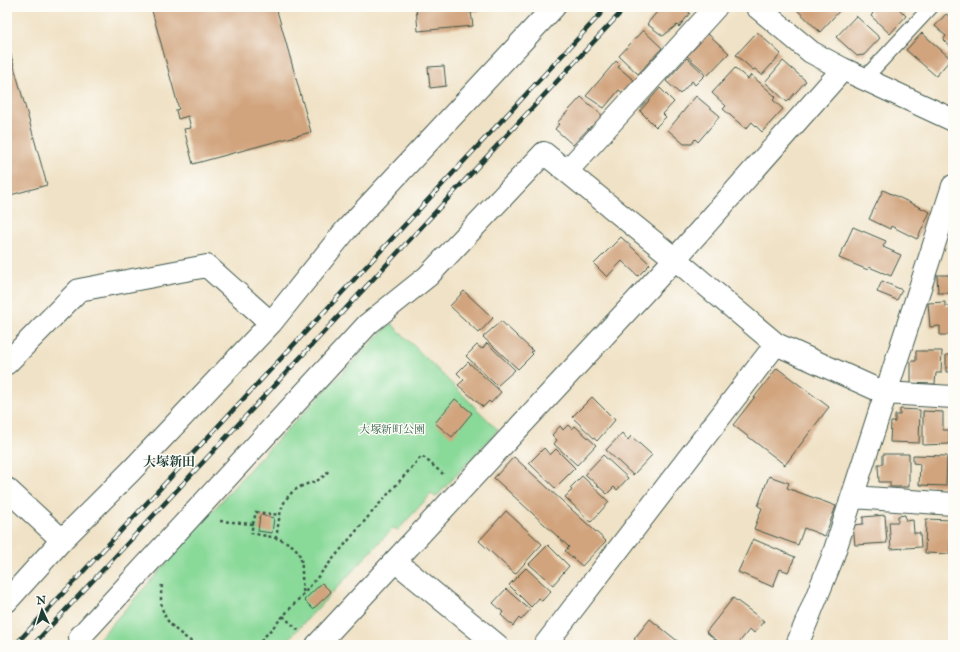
<svg xmlns="http://www.w3.org/2000/svg" width="960" height="652" font-family="'IM FELL English','Noto Serif JP',serif">
  <style>
    .green { fill: #89d999; stroke: #548b66 }
    .building { fill: #d1a47e }
    .lines { fill: none; stroke-linecap: round; stroke-linejoin: round }
    .service-casing { stroke: #3e564a; stroke-width: 16 }
    .minor-casing { stroke: #3e564a; stroke-width: 24 }
    .tertiary-casing { stroke: #3e564a; stroke-width: 24 }
    .path { stroke: #3e564a; stroke-width: 2.5; stroke-dasharray: 3 3; stroke-linecap: butt }
    .service { stroke: #fff; stroke-width: 14 }
    .minor { stroke: #fff; stroke-width: 22 }
    .tertiary { stroke: #fff; stroke-width: 22 }
    .rail-casing { stroke: #1f3d34; stroke-width: 4.5 }
    .rail { stroke: #fdfcf7; stroke-width: 3; stroke-dasharray: 9; stroke-linecap: butt }
    .labels { text-anchor: middle; dominant-baseline: central; stroke-width: 3; stroke-linejoin: round; paint-order: stroke }
    .park-label { font-size: 11px; fill: #3a644d; stroke: #fdfcf7 }
    .quarter-label { font-size: 13px; font-weight: bold; fill: #1f3d34; stroke: #fdfcf7 }
  </style>
  <rect width="100%" height="100%" fill="#fdfcf7"/>
  <filter id="ink" filterUnits="userSpaceOnUse"><feTurbulence type="fractalNoise" baseFrequency=".025" numOctaves="2"/><feDisplacementMap in="SourceGraphic" scale="8" xChannelSelector="R" yChannelSelector="G"/><feConvolveMatrix kernelMatrix="1 2 1 2 8 2 1 2 1" color-interpolation-filters="sRGB"/></filter>
  <filter id="wash" filterUnits="userSpaceOnUse"><feTurbulence type="fractalNoise" baseFrequency=".012" numOctaves="4" result="noise"/><feDisplacementMap in="SourceGraphic" scale="16" xChannelSelector="R" yChannelSelector="G"/><feGaussianBlur stdDeviation="0.9" result="paint"/><feColorMatrix in="noise" values="0 0 0 0 0 0 0 0 0 0 0 0 0 0 0 0 0 1.4 0 .05"/><feComposite in="paint" operator="in"/></filter>
  <g filter="url(#wash)">
    <rect width="100%" height="100%" fill="#f0e2c6"/>
    <path class="green" d="M391 323 498 430 436 497 431 494 398 530 393 528 283 645H100L98 640 257 461Z"/>
    <g id="blocks">
      <path class="building" d="M151 7H276L311 132 193 164 184 129 191 128 188 116 178 119 176 110 179 109Z
        M416 7H477L478 11 471 12 473 26 418 31Z
        M661 7H682L690 13 679 27 677 25 663 36 647 24Z
        M794 7H843L820 32Z
        M867 7H897L906 16 890 34 871 16 873 13Z
        M953 13V49L943 40 946 36 935 26 946 14 950 17Z
        M856 16 880 38 864 55 857 56 836 37Z
        M643 30 662 48 638 74 619 56Z
        M757 32 781 54 762 75 755 69 753 70 736 55Z
        M922 33 951 59 936 76 906 50Z
        M708 34 729 53 708 75 687 56Z
        M7 41 47 185 7 196Z
        M687 58 705 75 695 85 692 81 680 94 666 81Z
        M616 61 620 65 618 67 635 81 624 94 619 90 604 108 586 96Z
        M783 61 806 81 787 102 765 82Z
        M444 66 446 86 430 88 428 67Z
        M735 68 748 79 751 75 776 97 773 100 783 109 762 132 752 122 746 129 723 109 726 106 712 93Z
        M660 88 674 102 663 114 666 117 656 127 640 111Z
        M696 96 720 116 698 142 695 139 692 144H684L668 130Z
        M581 97 604 117 594 128 591 126 573 145 555 129 559 124 557 123Z
        M883 190 930 212 917 239 891 226 890 229 869 219Z
        M853 227 886 241 883 247 901 255 891 276 869 267 868 270 839 258Z
        M621 237 650 264 638 276 622 261 607 277 594 264Z
        M950 262H953V293H938L937 275H950Z
        M882 281 902 290 897 300 877 292Z
        M464 291 493 318 479 333 450 306Z
        M945 302V306H953V335H940V326L930 327 928 303Z
        M501 321 533 351 531 352 533 354 518 369 483 337Z
        M487 343 515 370 497 386 466 356 477 345 482 349Z
        M916 351H942L941 373H936L935 384H911V361H916Z
        M946 355H953V372H946Z
        M468 362 501 392 491 403 489 401 483 407 458 385 464 380 457 373Z
        M777 368 829 407 785 465 733 425Z
        M592 397 615 420 597 441 572 417Z
        M455 399 472 413 452 437 435 423Z
        M900 409 920 410 919 443 890 442 891 422H895V415H900Z
        M923 411 943 412V430H949V444L923 445Z
        M568 425 572 429 575 426 596 445 577 465 554 444 557 440 552 435 560 426 563 430Z
        M622 433 628 440 631 436 652 455 633 475 606 450Z
        M544 448 550 455 556 449 575 468 555 488 529 463Z
        M883 454H909V487H890V482H879L878 464H883Z
        M603 455 628 478 617 490 614 487 607 494 585 474Z
        M913 455 947 456 946 486 919 485 920 464 913 463Z
        M514 457 606 541 582 566 565 551 569 547 494 478Z
        M950 458 953 459V478L949 477Z
        M582 476 609 502 591 522 565 497 572 490 570 488Z
        M769 476 789 483 787 488 836 506 825 536 804 528 798 545 754 529 762 508 758 506Z
        M506 511 542 544 515 574 479 541Z
        M260 515 274 518 272 533 258 531Z
        M885 515 887 543 855 545 853 525 863 524V517Z
        M905 515 906 521 913 520 914 533H920L921 547 891 549 889 522H898V516Z
        M926 519 951 520 950 554 925 553Z
        M753 539 795 557 788 572 780 569 773 587 738 572Z
        M548 545 569 566 553 585 529 564Z
        M526 568 551 591 542 601 539 598 531 607 509 585Z
        M322 583 331 592 313 609 304 600Z
        M506 589 530 610 521 620 519 618 513 626 501 615 503 612 493 603Z
        M733 598 764 621 754 633 750 629 737 645H723L706 632Z
        M650 619 680 643 679 645H641L634 639Z"/>
    </g>
  </g>
  <g filter="url(#ink)">
    <use href="#blocks" fill-opacity="0" stroke="#3e564a" stroke-width="1"/>
    <g class="lines">
      <g class="service-casing">
        <path id="service" d="M864 79 931 7"/>
      </g>
      <g class="minor-casing">
        <path id="minor" d="M757 7 811 52 843 69 953 120
          M567 171 716 7
          M7 363 79 290 207 266 271 323
          M7 489 62 540
          M853 497 953 504
          M395 561 675 259 843 69
          M7 601 62 540 131 471 271 323 345 231 554 7
          M81 645 80 637 368 324 428 276 544 153 675 259 776 344 885 393 953 397
          M545 645 776 344
          M797 645 832 559 953 186"/>
      </g>
      <g class="tertiary-casing">
        <path id="tertiary" d="M317 645 395 561 497 645"/>
      </g>
      <path class="path" d="M220 521 253 524 251 533C268 537 297 538 301 560 303 571 301 583 304 594
        M253 524 256 512 280 515
        M276 539C280 516 279 497 302 486 316 480 319 483 330 469
        M162 585C157 618 171 627 196 645
        M283 616 299 631
        M257 645 306 591 373 511 422 456 443 474"/>
      <use href="#service" class="service"/>
      <use href="#minor" class="minor"/>
      <use href="#tertiary" class="tertiary"/>
      <g class="rail-casing">
        <path id="rail" d="M15 645 607 7
          M33 645 626 7"/>
      </g>
      <use href="#rail" class="rail"/>
    </g>
  </g>
  <g class="labels">
    <g class="park-label">
      <text x="392" y="430">大塚新町公園</text>
    </g>
    <g class="quarter-label">
      <text x="169" y="462">大塚新田</text>
    </g>
  </g>
  <rect width="960" height="652" fill="none" stroke="#fdfcf7" stroke-width="24"/>
  <g transform="translate(42 610) rotate(356)" stroke="#fdfcf7" stroke-width="3" paint-order="stroke">
  <path d="M0-3L7 15L0 10L-7 15Z" fill="#1f3d34"/>
  <text y="-6" font-size="11" font-weight="bold" text-anchor="middle" fill="#1f3d34">N</text>
  </g>
</svg>
